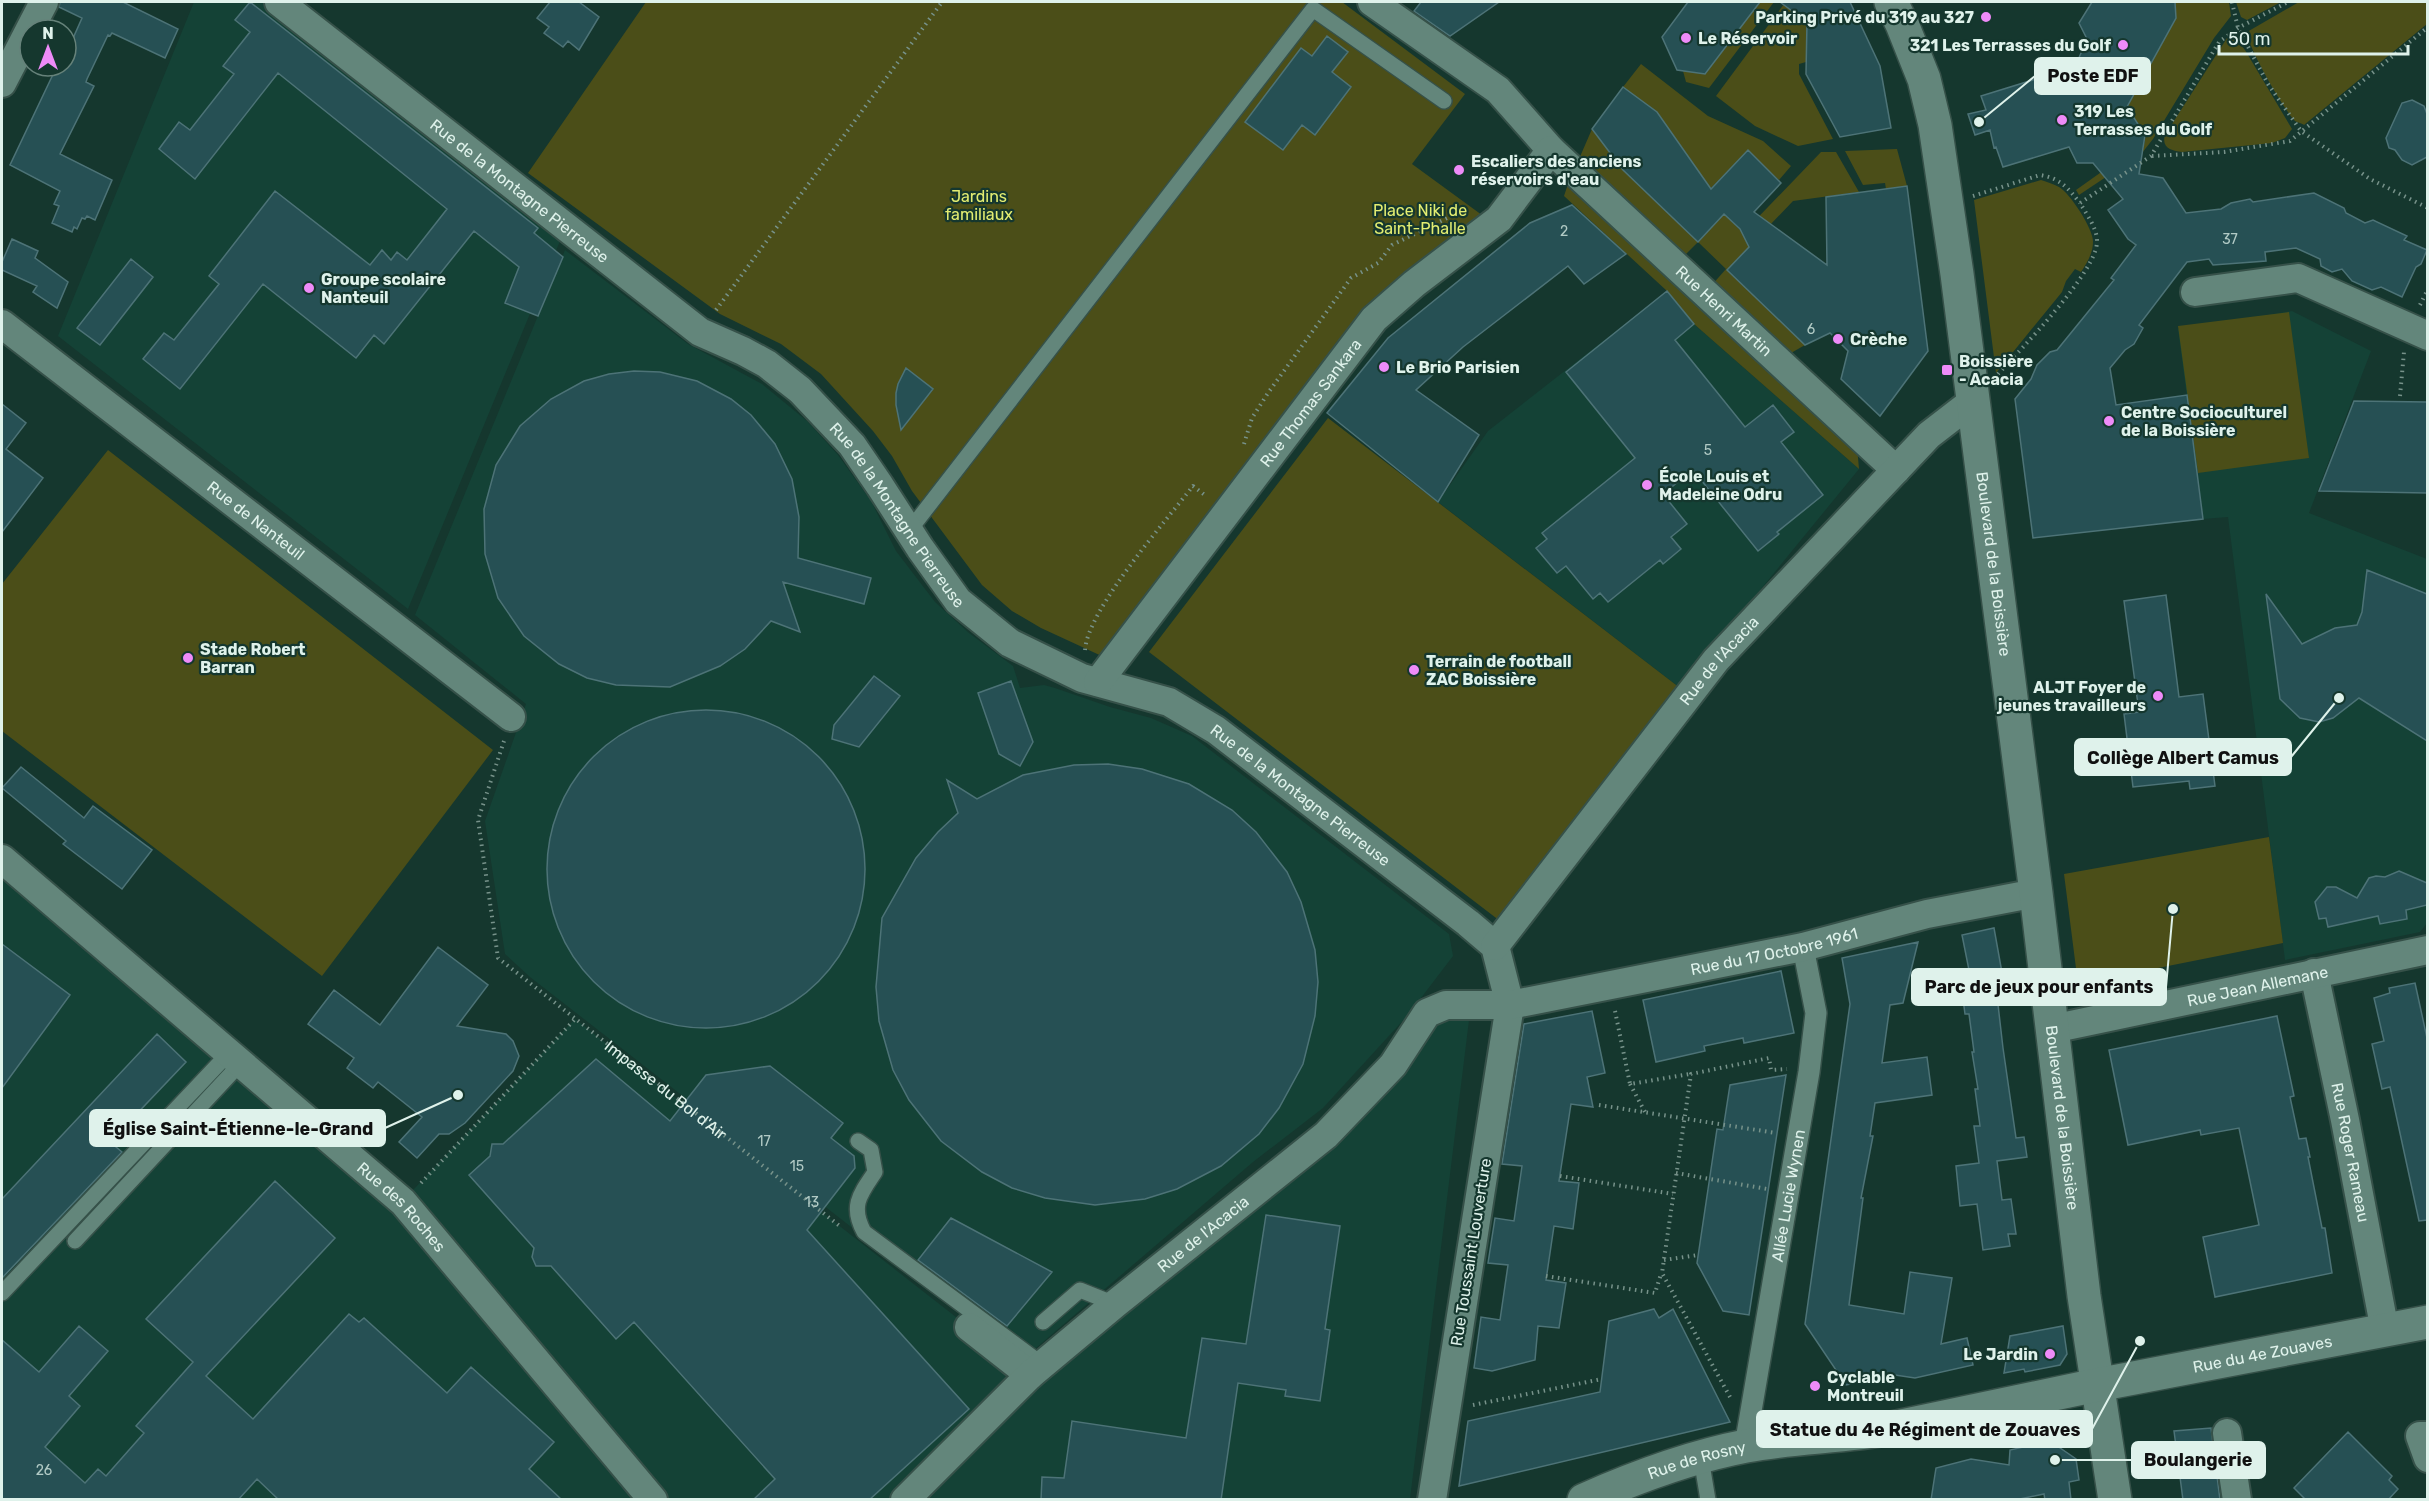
<svg xmlns="http://www.w3.org/2000/svg" width="2429" height="1501" font-family="Rubik,sans-serif">
  <style>
    .built { fill: #144236 }
    .green { fill: #4b4e18 }
    .building { fill: #265054; stroke: #4d7377; stroke-width: 1.5 }
    .lines { fill: none; stroke-linecap: round; stroke-linejoin: round }
    .service-casing { stroke: #365149; stroke-width: 18 }
    .pedestrian-casing { stroke: #365149; stroke-width: 24 }
    .minor-casing { stroke: #365149; stroke-width: 32 }
    .secondary-casing { stroke: #365149; stroke-width: 36 }
    .path { stroke: #77928a; stroke-width: 4; stroke-dasharray: 1.5 4.5; stroke-linecap: butt }
    .service { stroke: #63867b; stroke-width: 15 }
    .pedestrian { stroke: #63867b; stroke-width: 21 }
    .minor { stroke: #63867b; stroke-width: 28 }
    .secondary { stroke: #63867b; stroke-width: 33 }
    .poi-dot { fill: #ee8bf8; stroke: #15372e; stroke-width: 2 }
    .labels { text-anchor: middle; dominant-baseline: central; stroke-width: 4.5; stroke-linejoin: round; paint-order: stroke }
    .number-label { font-size: 14px; fill: #b1cac5 }
    .poi-label { font-size: 16px; font-weight: bold; fill: #dff2eb; stroke: #15372e; text-anchor: start }
    .street-label { font-size: 16px; fill: #dff2eb; stroke: #15372e }
    .park-label { font-size: 16px; fill: #e3ed71; stroke: #15372e }
    .leader { fill: none; stroke: #dff2eb; stroke-width: 2 }
    .callout-dot { fill: #dff2eb; stroke: #15372e; stroke-width: 2 }
    .callout { fill: #dff2eb; stroke: #dff2eb; stroke-width: 2 }
    .callout-label { font-size: 18px; text-anchor: middle; font-weight: bold; fill: #111 }
  </style>
  <rect width="100%" height="100%" fill="#15372e"/>
  <path class="built" d="M194 2H262L560 241 408 609 58 336Z
    M565 250 688 344 762 384 807 421 838 455 871 501 896 551 935 602 969 633 1013 666 1020 688 1044 685 1055 688 1110 707 1151 718 1192 736 1449 934 1453 956 1408 1015 1323 1108 1253 1162 1022 1360 530 977 505 954 485 821 526 704 415 615Z
    M1667 291 1694 324 1859 469 1680 688 1438 502 1488 431Z
    M2292 311 2371 351 2309 513 2427 559 2428 922 2420 932 2285 960 2228 517 2203 519 2178 329Z
    M2 879 397 1207 575 1019 1030 1375 1326 1135 1427 1013 1471 1004 1410 1499H2Z"/>
  <path class="green" d="M646 2H1342L1465 94 1412 164 1486 218 1365 313 1106 658 1041 628 1012 611 982 585 912 491 892 456 873 431 821 374 781 344 720 314 528 173Z
    M1760 2H1774L1709 88 1686 82 1683 71 1705 73Z
    M2175 2H2229L2231 16 2214 38 2153 139 2142 153 2079 195 2076 190 2114 163H2122L2143 149 2146 135 2127 107 2176 18Z
    M2236 2H2281L2247 20 2241 17Z
    M2299 2H2427V24L2304 125C2303 124 2297 122 2295 121 2284 110 2247 46 2247 32Z
    M1784 4 1807 22 1806 62 1799 64V74L1833 139 1798 146 1755 126 1716 96Z
    M2227 38 2238 41 2245 50 2292 129 2285 138 2272 143 2182 152C2172 151 2161 148 2165 135Z
    M1641 64 1708 116 1763 141 1791 166 1779 180 1747 151 1710 189 1623 87Z
    M1592 129 1623 170 1698 242 1724 214 1743 233 1821 152H1836L1859 192 1793 201 1727 270 1805 345 1784 357 1711 286 1726 269 1698 242 1682 258 1579 159Z
    M1897 149 1907 186 1886 189 1885 183 1863 185 1845 151Z
    M2041 180C2047 182 2054 184 2059 187 2070 193 2094 230 2093 242 2093 253 2087 263 2081 272L2075 269 2066 281 2062 292 1996 373 1974 200Z
    M1568 184 1857 446 1859 469 1694 324 1667 291 1564 196Z
    M2289 312 2309 458 2198 473 2178 326Z
    M1328 418 1680 688 1500 921 1149 652Z
    M108 450 493 750 322 976 2 731V584Z
    M2269 837 2283 943 2078 984 2064 874Z"/>
  <path class="building" d="M60 2H123L178 29 165 58 112 33 110 36 108 35 87 79 86 82 94 86 60 154 112 180 95 220 87 216 85 219 82 218 77 229 74 227 72 232 52 223 59 206 54 204 60 191 10 165 57 66H66V54L82 18 59 7Z
    M250 2 538 228 534 233 563 257 538 316 505 303 519 267 474 231 384 344 374 335 356 358 263 284 180 389 143 359 164 333 174 340 219 284 209 276 275 191 370 265 382 250 391 260 397 252 407 260 447 209 278 73 195 179 159 149 179 122 190 130 234 74 223 66 250 32 235 20Z
    M550 2H579L599 17 579 50 568 41 563 47 544 33 549 27 537 18Z
    M1421 2H1499L1450 36 1414 11Z
    M1688 2H1760L1705 74 1677 70 1662 37Z
    M1780 2H1850L1880 66 1891 128 1840 137 1806 74 1807 22Z
    M2092 2H2175L2176 18 2127 107 2145 135 2139 174 2163 178 2186 213 2221 209 2231 203 2250 199 2253 202 2314 193 2344 208 2346 213 2365 223 2373 220 2407 236 2404 240 2427 250 2421 264 2416 267 2402 297 2381 287 2372 290 2352 281 2342 269 2332 272 2321 266 2320 259 2296 248 2265 252 2266 261 2213 265 2209 259 2187 262 2139 325 2143 328 2134 344 2125 350 2110 368 2116 405 2187 395 2203 519 2033 538 2015 399 2031 379 2037 365 2050 352 2057 350 2114 280 2111 278 2136 245 2128 239 2108 210 2123 199 2093 163H2077L2069 147 2003 167 1996 147 1994 148 1990 130 1975 135 1968 114 1986 110 1981 96 2075 67 2087 39 2079 23Z
    M1327 36 1348 52 1332 72 1351 87 1315 135 1302 125 1283 150 1245 122 1301 48 1312 56Z
    M1623 87 1657 112 1711 189 1748 150 1781 183 1754 212 1827 265 1826 197 1907 186 1928 351 1880 416 1841 379 1848 351 1830 333 1805 345 1727 270 1749 247 1740 229 1724 214 1698 242 1623 170 1592 129Z
    M2412 100 2424 106 2427 114V157L2412 165 2402 160 2395 150 2389 148 2386 138 2402 103Z
    M1572 205 1626 254 1584 284 1568 266 1463 347 1416 390 1479 435 1438 502 1327 413 1388 338 1530 223Z
    M12 239 38 251 35 258 68 282 57 308 33 292 37 286 2 270V262Z
    M131 259 153 277 100 345 77 328Z
    M1667 291 1694 324 1675 340 1745 427 1773 405 1794 432 1781 442 1823 495 1777 532 1779 534 1758 551 1693 470 1663 494 1687 524 1671 537 1681 549 1663 564 1660 560 1608 602 1600 593 1593 599 1566 566 1557 573 1536 548 1547 539 1542 533 1635 458 1566 372Z
    M906 368 933 389 901 430 896 405V393L898 384Z
    M634 371 660 372 697 381 731 399 751 415 775 444 792 479 799 517 798 558 871 578 864 604 783 582 800 632 771 621 745 649 720 666 670 687 616 685 587 678 559 664 524 636 498 598 485 554 484 509 496 465 520 426 551 399 584 381 609 374Z
    M2354 401 2427 402V493L2319 491Z
    M2 404 26 423 6 449 43 478 2 532Z
    M2367 570 2427 594V741L2359 698 2333 718 2319 722 2300 718 2280 699 2266 594 2302 644 2335 628 2357 625 2362 612Z
    M2166 595 2179 697 2203 694 2215 786 2190 789 2189 781 2133 787 2124 714 2139 712 2124 601Z
    M874 676 900 696 859 747 832 739 834 725Z
    M1011 681 1033 742 1020 766 999 754 978 693Z
    M547 869a159 159 0 1 1 318 0a159 159 0 1 1-318 0Z
    M1108 764 1142 769 1189 784 1232 810 1256 832 1287 872 1301 902 1315 950 1318 982 1315 1016 1303 1064 1279 1108 1259 1134 1221 1166 1177 1189 1145 1199 1095 1205 1045 1198 1012 1188 982 1172 941 1141 909 1100 893 1070 879 1021 876 987 882 918 916 858 938 832 958 813 947 780 977 799 1023 775 1074 765Z
    M21 767 84 818 93 806 152 850 122 889 63 844 66 841 2 788Z
    M2399 871 2427 883V905L2406 910 2407 919 2380 924 2378 916 2328 927 2326 918 2319 919 2315 902 2327 887H2336L2357 898 2369 878 2376 876 2385 877Z
    M1994 928 2006 995 1997 996 2003 1048 2016 1138 2024 1137 2027 1157 1997 1161 2002 1200 2011 1199 2016 1234H2008L2010 1246 1983 1250 1977 1204 1960 1206 1956 1166 1979 1163 1974 1126H1980L1975 1089H1978L1972 1052H1974L1969 1014H1965L1960 976 1970 975 1962 935Z
    M1918 942 1903 1003 1890 1005 1882 1063 1927 1057 1932 1095 1875 1103 1870 1136H1873L1861 1198H1863L1849 1305 1904 1314 1910 1272 1952 1278 1941 1344 1967 1338 1973 1365 1915 1378 1895 1375 1846 1385 1805 1324 1850 1004 1842 958Z
    M2 944 70 995 2 1088Z
    M438 947 488 985 457 1026 506 1034 513 1041 519 1056 513 1071 465 1123 449 1134H439L417 1158 399 1142 422 1117 378 1082 373 1088 347 1068 354 1058 308 1024 334 990 380 1025Z
    M1781 971 1794 1033 1744 1043 1743 1038 1704 1046 1705 1051 1656 1062 1643 1000Z
    M2415 983 2427 1038V1220L2419 1221 2390 1087 2382 1089 2372 1044 2384 1041 2374 998 2390 993 2389 988Z
    M1592 1011 1605 1073 1587 1077 1593 1107 1571 1104 1559 1181 1579 1183 1573 1229 1554 1226 1546 1280 1566 1283 1559 1328 1538 1326 1535 1360 1492 1371 1474 1368 1481 1317 1500 1320 1508 1265 1488 1263 1495 1218 1514 1221 1522 1166 1502 1164 1524 1024Z
    M2277 1016 2294 1096 2290 1097 2299 1139 2306 1138 2310 1157H2308L2322 1228H2325L2332 1273 2215 1297 2203 1237 2259 1225 2239 1128 2201 1135 2200 1130 2128 1145 2109 1050Z
    M157 1034 186 1062 110 1142 122 1152 2 1278V1199Z
    M596 1059 670 1121 706 1075 770 1066 843 1123 831 1138 854 1156 855 1168 807 1230 969 1409 869 1500H753L775 1479 634 1322 616 1339 551 1266H536L532 1257 534 1248 469 1175 490 1156 492 1144H503Z
    M1786 1075 1749 1315 1723 1311 1697 1263 1717 1129 1723 1130 1730 1085Z
    M275 1181 335 1238 206 1376 253 1419 349 1314 359 1322 364 1318 447 1393 471 1367 554 1442 529 1469 562 1500H279L257 1479 238 1500H2V1340L39 1372 79 1326 108 1351 69 1396 80 1406 45 1447 85 1483 98 1469 106 1476 144 1433 136 1426 193 1362 146 1319Z
    M1266 1215 1340 1226 1325 1329 1330 1330 1320 1401 1285 1396 1286 1390 1238 1383 1221 1500H1041L1042 1477 1064 1478 1072 1421 1186 1438 1202 1338 1246 1344Z
    M951 1218 1052 1272 1007 1326 918 1260Z
    M1654 1309 1659 1318 1673 1309 1730 1422 1459 1486 1468 1421 1600 1392 1609 1321Z
    M2063 1326 2067 1354 2060 1365 2025 1372 2024 1369 2004 1373 2010 1336Z
    M2211 1428 2220 1500H2183L2174 1431Z
    M2348 1432 2392 1476 2389 1480 2398 1489 2388 1500H2306L2294 1488Z
    M2050 1441 2076 1459 2079 1480 2069 1482 2071 1500H2045L2044 1494 2015 1500H1931L1936 1468 1971 1459 2009 1465 2010 1450Z"/>
  <g class="lines">
    <g class="service-casing">
      <path id="service" d="M909 531 1313 9 1444 101
        M858 1141 871 1150 875 1172C860 1194 850 1206 864 1232L1043 1365
        M75 1241 240 1064
        M2 1293 228 1054
        M1043 1322 1080 1290 1115 1304
        M1701 1458 1708 1500"/>
    </g>
    <g class="pedestrian-casing">
      <g id="pedestrian">
        <path id="s2" d="M1745 1446 1809 1072 1816 1013 1803 947"/>
      </g>
    </g>
    <g class="minor-casing">
      <g id="minor">
        <path id="s3" d="M279 2 700 332 743 351 767 364 800 390 852 445 880 486 920 548 958 601 1010 643 1082 678 1169 702 1216 730 1468 923 1495 946 1510 1005 1432 1500"/>
        <path id="s4" d="M1372 2 1498 90 1551 150 1896 470"/>
        <path d="M2 83 44 2"/>
        <path d="M2195 292 2298 278 2428 336"/>
        <path id="s5" d="M2 324 511 717"/>
        <path id="s6" d="M1098 682 1374 319 1414 284 1499 219 1551 150"/>
        <path id="s7" d="M2 859 403 1202 653 1500"/>
        <path id="s8" d="M1495 946 1716 660 1929 435 1973 401"/>
        <path id="s9" d="M2314 973 2345 1120 2385 1331"/>
        <path id="s10" d="M2052 1029 2428 950"/>
        <path d="M969 1327 1030 1375"/>
        <path d="M2227 1433 2237 1500"/>
        <path d="M2428 1436H2420L2428 1458"/>
        <path id="s11" d="M905 1500 1030 1375 1115 1304 1326 1135 1393 1065 1427 1013 1446 1005H1510L1803 947 1927 914 2036 893"/>
      </g>
    </g>
    <g class="secondary-casing">
      <g id="secondary">
        <path id="s12" d="M1891 2 1902 24 1924 79 1935 125 1957 274 2036 893 2084 1296 2115 1500"/>
        <path id="s13" d="M1584 1500C1636 1477 1689 1457 1746 1446 1794 1437 1844 1437 1892 1428L2097 1385 2428 1322"/>
      </g>
    </g>
    <g class="path">
      <path d="M2232 2 2238 28 2268 84 2301 131 2370 179 2428 208"/>
      <path d="M2152 156 2224 152 2290 141 2428 27"/>
      <path d="M1973 196 2040 175C2060 178 2068 188 2080 203"/>
      <path d="M2420 305 2428 289"/>
      <path d="M716 310 942 2"/>
      <path d="M1998 374C2020 350 2098 271 2097 241 2097 228 2087 215 2080 203L2151 156 2219 42 2238 28 2288 2"/>
      <path d="M2400 396 2404 352"/>
      <path d="M1244 444 1252 418 1268 393 1351 278 1378 263 1392 245 1451 216 1458 215"/>
      <path d="M1085 650C1088 609 1165 522 1193 486L1206 496"/>
      <path id="s1" d="M504 741 478 820 498 958 841 1227"/>
      <path d="M1615 1011 1630 1084 1690 1074"/>
      <path d="M1630 1084 1645 1112"/>
      <path d="M1599 1105 1776 1133"/>
      <path d="M1676 1173 1767 1189"/>
      <path d="M1560 1176 1673 1194"/>
      <path d="M421 1183 575 1019"/>
      <path d="M1664 1260 1698 1255"/>
      <path d="M1546 1276 1655 1293 1661 1274"/>
      <path d="M1730 1397 1662 1273 1691 1074 1769 1058 1771 1070 1787 1069"/>
      <path d="M1473 1405 1602 1379"/>
    </g>
    <use href="#service" class="service"/>
    <use href="#pedestrian" class="pedestrian"/>
    <use href="#minor" class="minor"/>
    <use href="#secondary" class="secondary"/>
  </g>
  <g class="poi-dot">
    <circle cx="1986" cy="17" r="6"/>
    <circle cx="1686" cy="38" r="6"/>
    <circle cx="2123" cy="45" r="6"/>
    <circle cx="2062" cy="120" r="6"/>
    <circle cx="1459" cy="170" r="6"/>
    <circle cx="309" cy="288" r="6"/>
    <circle cx="1838" cy="339" r="6"/>
    <circle cx="1384" cy="367" r="6"/>
    <rect x="1941" y="364" width="12" height="12" rx="3"/>
    <circle cx="2109" cy="421" r="6"/>
    <circle cx="1647" cy="485" r="6"/>
    <circle cx="188" cy="658" r="6"/>
    <circle cx="1414" cy="670" r="6"/>
    <circle cx="2158" cy="696" r="6"/>
    <circle cx="2050" cy="1354" r="6"/>
    <circle cx="1815" cy="1386" r="6"/>
  </g>
  <g class="labels">
    <g class="number-label">
      <text x="1564" y="231">2</text>
      <text x="2230" y="239">37</text>
      <text x="1811" y="329">6</text>
      <text x="1708" y="450">5</text>
      <text x="764" y="1141">17</text>
      <text x="797" y="1166">15</text>
      <text x="812" y="1202">13</text>
      <text x="44" y="1470">26</text>
    </g>
    <g class="poi-label">
      <text x="1974" y="17" text-anchor="end">Parking Privé du 319 au 327</text>
      <text x="1698" y="38">Le Réservoir</text>
      <text x="2111" y="45" text-anchor="end">321 Les Terrasses du Golf</text>
      <text x="2074" y="111">319 Les<tspan x="2074" dy="18">Terrasses du Golf</tspan></text>
      <text x="1471" y="161">Escaliers des anciens<tspan x="1471" dy="18">réservoirs d'eau</tspan></text>
      <text x="321" y="279">Groupe scolaire<tspan x="321" dy="18">Nanteuil</tspan></text>
      <text x="1850" y="339">Crèche</text>
      <text x="1959" y="361">Boissière<tspan x="1959" dy="18">- Acacia</tspan></text>
      <text x="1396" y="367">Le Brio Parisien</text>
      <text x="2121" y="412">Centre Socioculturel<tspan x="2121" dy="18">de la Boissière</tspan></text>
      <text x="1659" y="476">École Louis et<tspan x="1659" dy="18">Madeleine Odru</tspan></text>
      <text x="200" y="649">Stade Robert<tspan x="200" dy="18">Barran</tspan></text>
      <text x="1426" y="661">Terrain de football<tspan x="1426" dy="18">ZAC Boissière</tspan></text>
      <text x="2146" y="687" text-anchor="end">ALJT Foyer de<tspan x="2146" dy="18">jeunes travailleurs</tspan></text>
      <text x="2038" y="1354" text-anchor="end">Le Jardin</text>
      <text x="1827" y="1377">Cyclable<tspan x="1827" dy="18">Montreuil</tspan></text>
    </g>
    <g class="street-label">
      <text stroke="none"><textPath href="#s3" startOffset="306">Rue de la Montagne Pierreuse</textPath></text>
      <text stroke="none"><textPath href="#s4" startOffset="470">Rue Henri Martin</textPath></text>
      <text stroke="none"><textPath href="#s6" startOffset="351">Rue Thomas Sankara</textPath></text>
      <text stroke="none"><textPath href="#s3" startOffset="810">Rue de la Montagne Pierreuse</textPath></text>
      <text stroke="none"><textPath href="#s5" startOffset="321">Rue de Nanteuil</textPath></text>
      <text stroke="none"><textPath href="#s12" startOffset="574">Boulevard de la Boissière</textPath></text>
      <text stroke="none"><textPath href="#s8" startOffset="363">Rue de l'Acacia</textPath></text>
      <text stroke="none"><textPath href="#s3" startOffset="1314">Rue de la Montagne Pierreuse</textPath></text>
      <text stroke="none"><textPath href="#s11" startOffset="1071">Rue du 17 Octobre 1961</textPath></text>
      <text stroke="none"><textPath href="#s10" startOffset="210">Rue Jean Allemane</textPath></text>
      <text stroke="none"><textPath href="#s1" startOffset="436">Impasse du Bol d'Air</textPath></text>
      <text stroke="none"><textPath href="#s12" startOffset="1132">Boulevard de la Boissière</textPath></text>
      <text stroke="none"><textPath href="#s9" startOffset="183">Rue Roger Rameau</textPath></text>
      <text stroke="none"><textPath href="#s2" startOffset="254">Allée Lucie Wynen</textPath></text>
      <text stroke="none"><textPath href="#s7" startOffset="530">Rue des Roches</textPath></text>
      <text stroke="none"><textPath href="#s11" startOffset="400">Rue de l'Acacia</textPath></text>
      <text transform="translate(1471 1252) rotate(-81)">Rue Toussaint Louverture</text>
      <text stroke="none"><textPath href="#s13" startOffset="696">Rue du 4e Zouaves</textPath></text>
      <text stroke="none"><textPath href="#s13" startOffset="120">Rue de Rosny</textPath></text>
    </g>
    <g class="park-label">
      <text x="979" y="196">Jardins<tspan x="979" dy="18">familiaux</tspan></text>
      <text x="1420" y="210">Place Niki de<tspan x="1420" dy="18">Saint-Phalle</tspan></text>
    </g>
  </g>
  <path class="leader" d="M1979 122L2035 76M2339 698L2291 757M2173 909L2166 987M458 1095L385 1128M2140 1341L2092 1429M2055 1460L2132 1460"/>
  <g class="callout-dot">
    <circle cx="1979" cy="122" r="6"/>
    <circle cx="2339" cy="698" r="6"/>
    <circle cx="2173" cy="909" r="6"/>
    <circle cx="458" cy="1095" r="6"/>
    <circle cx="2140" cy="1341" r="6"/>
    <circle cx="2055" cy="1460" r="6"/>
  </g>
  <g class="callout">
    <rect x="2035" y="58" width="115" height="36" rx="6"/>
    <rect x="2075" y="739" width="216" height="36" rx="6"/>
    <rect x="1912" y="969" width="254" height="36" rx="6"/>
    <rect x="90" y="1110" width="295" height="36" rx="6"/>
    <rect x="1757" y="1411" width="335" height="36" rx="6"/>
    <rect x="2132" y="1442" width="133" height="36" rx="6"/>
  </g>
  <g class="callout-label">
    <text x="2093" y="82">Poste EDF</text>
    <text x="2183" y="764">Collège Albert Camus</text>
    <text x="2039" y="993">Parc de jeux pour enfants</text>
    <text x="238" y="1135">Église Saint-Étienne-le-Grand</text>
    <text x="1925" y="1436">Statue du 4e Régiment de Zouaves</text>
    <text x="2198" y="1466">Boulangerie</text>
  </g>
  <rect width="2429" height="1501" fill="none" stroke="#dff2eb" stroke-width="6"/>
  <g transform="translate(48 48)"><circle r="28" fill="#15372e" stroke="#66827a" stroke-width="1.5"/>
  <path d="M0-4.5L10 22L0 15L-10 22Z" fill="#ee8bf8"/>
  <text y="-9" font-size="16" font-weight="bold" text-anchor="middle" fill="#dff2eb">N</text>
  </g>
  <path d="M2219 45v9h189v-9" fill="none" stroke="#dff2eb" stroke-width="3"/>
  <text x="2228" y="45" font-size="18" fill="#dff2eb" stroke="#15372e" stroke-width="4.5" paint-order="stroke">50 m</text>
</svg>
